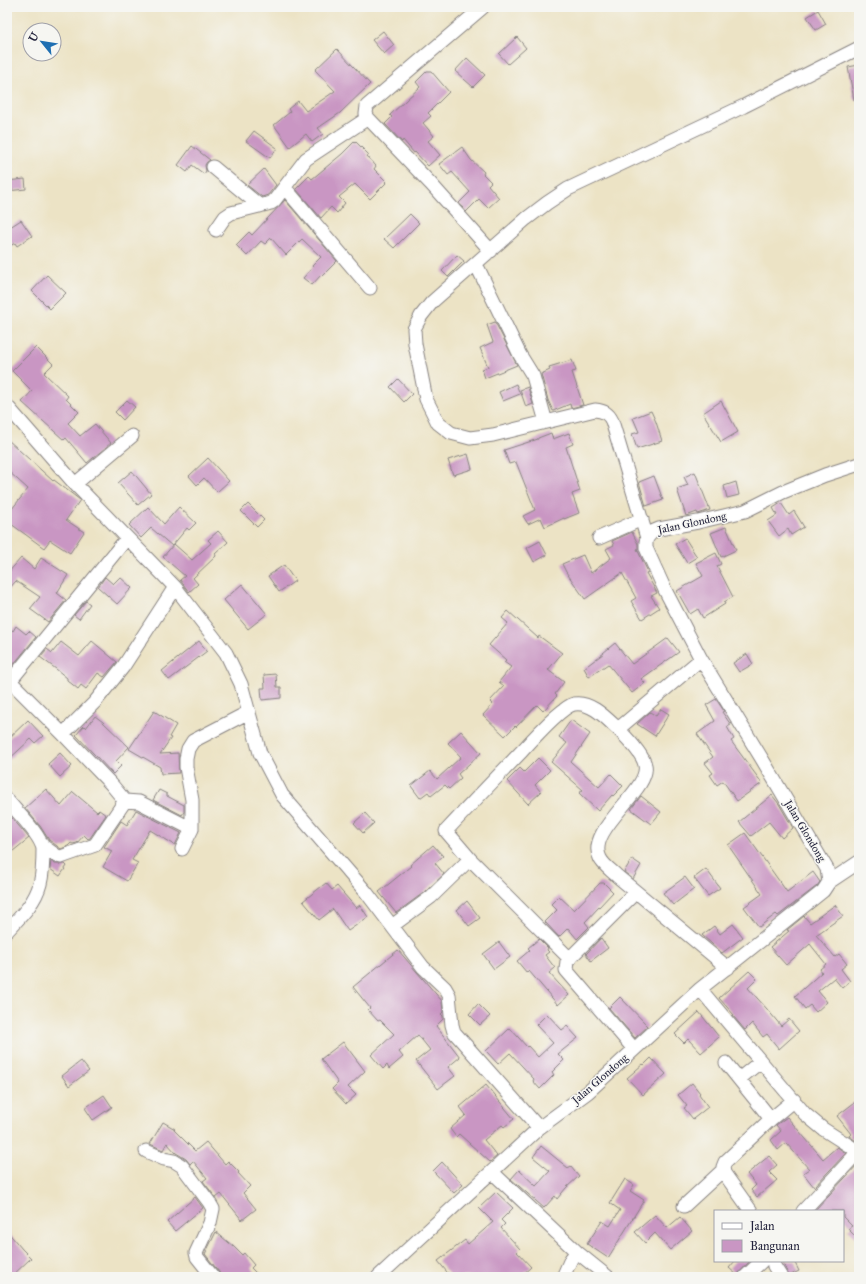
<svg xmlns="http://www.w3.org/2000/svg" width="866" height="1284" font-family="'IM FELL Great Primer',serif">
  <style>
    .building { fill: #c996c3 }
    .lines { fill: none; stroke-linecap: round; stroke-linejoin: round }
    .minor-casing { stroke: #878280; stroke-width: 15 }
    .minor { stroke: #fff; stroke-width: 13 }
    .labels { text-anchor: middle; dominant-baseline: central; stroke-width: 3; stroke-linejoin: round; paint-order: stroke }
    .street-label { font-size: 11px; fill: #22223b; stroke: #f6f6f2 }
  </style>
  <rect width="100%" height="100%" fill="#f6f6f2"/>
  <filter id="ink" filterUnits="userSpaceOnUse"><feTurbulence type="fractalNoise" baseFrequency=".025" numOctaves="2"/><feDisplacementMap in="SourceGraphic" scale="8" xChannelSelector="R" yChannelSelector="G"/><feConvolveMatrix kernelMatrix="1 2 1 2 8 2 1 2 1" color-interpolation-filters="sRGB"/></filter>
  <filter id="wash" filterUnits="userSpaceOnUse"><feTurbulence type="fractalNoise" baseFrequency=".012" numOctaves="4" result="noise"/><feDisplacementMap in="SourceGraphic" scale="16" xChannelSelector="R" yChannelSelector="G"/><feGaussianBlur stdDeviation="0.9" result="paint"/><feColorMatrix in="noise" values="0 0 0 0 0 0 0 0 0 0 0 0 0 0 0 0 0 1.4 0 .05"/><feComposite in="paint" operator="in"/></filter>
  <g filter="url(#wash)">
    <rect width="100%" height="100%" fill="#ece3c5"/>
    <g id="blocks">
      <path class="building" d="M818 10 826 24 816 30 807 17Z
        M383 31 394 45 384 54 372 40Z
        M517 37 526 48 508 64 499 54Z
        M337 49 370 84 340 113 318 128 323 134 312 142 306 134 290 147 274 125 290 112 288 109 298 101 306 111 335 91 315 70Z
        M467 58 485 75 473 87 455 71Z
        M859 65V99L854 100 848 67Z
        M427 71H431L449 92 428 113 431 116 423 123 434 136 428 141 440 155 428 166 415 152 414 153 403 140 402 142 385 124 392 117 390 115 420 87 416 82Z
        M254 131 277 148 270 158 246 141Z
        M355 141 369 155 367 156 376 166 374 169 387 182 370 199 355 184 339 197 345 203 337 213 331 207 321 218 296 189 309 176 312 179 342 154Z
        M192 146 210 160 207 162 205 165 206 171 204 174 192 165 187 172 178 165Z
        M462 147 471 160 484 172 483 174 491 182 488 185 499 198 488 208 479 199 466 212 459 203 470 192 452 172 448 175 439 164Z
        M264 169 276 185 268 195 262 197 247 185Z
        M25 179 26 189 7 191V181Z
        M285 200 337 261 322 276 321 275 312 285 303 278 313 267 312 266 321 257 302 239 286 255 271 238 265 244 261 241 247 256 236 245 249 232 252 235Z
        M410 214 419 223 394 248 384 239Z
        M21 220 32 236 17 246 15 243 7 248V229Z
        M457 255 464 261 448 277 442 271Z
        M47 275 66 293 50 309 32 291Z
        M495 322 517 365 485 378 482 369 488 367 480 348 493 342 487 325Z
        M36 347 53 364 44 373 68 396 66 399 79 412 68 423 80 436 95 424 111 443 87 463 66 438 64 440 22 402 32 391 12 371Z
        M572 360 576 371 572 372 583 405 571 408 570 404 553 411 548 400 541 374 550 370 549 367Z
        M398 379 412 394 404 402 390 387Z
        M516 384 520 394 503 401 499 392Z
        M528 387 533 404 526 407 520 390Z
        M127 400 135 407 123 420 115 412Z
        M721 401 738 432 721 442 703 413Z
        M651 411 656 422 662 441 637 449 632 434 639 432 633 418Z
        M551 433 553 439 569 433 573 444 566 447 580 491 572 494 579 513 564 519V518L545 527 541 518 528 524 523 516 535 510 516 462 509 464 504 450 538 439V438Z
        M7 439 53 481 54 480 80 500 66 520 84 532 70 553 50 540 44 548 7 521V515L28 489 7 470Z
        M468 454 472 469 453 475 448 460Z
        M208 458 229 481 217 492 204 478 197 485 189 476Z
        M132 471 151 494 138 505 118 483Z
        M695 472 710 510 698 514 697 512 686 516 677 489 688 485 684 477Z
        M654 476 663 500 646 506 639 482Z
        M736 482 739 495 727 498 724 486Z
        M781 503 789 515 794 511 804 527 791 535 788 529 779 536 768 521 777 515 773 508Z
        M248 504 264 520 257 527 241 511Z
        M148 507 164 524 179 507 196 523 189 530 187 528 172 546 151 528 141 538 129 525Z
        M726 527 736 550 721 557 711 533Z
        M218 531 228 542 215 554 216 556 193 578 198 584 189 592 180 580 185 576 163 557 174 544 192 560 211 543 208 540Z
        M632 532 638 544V549H637L648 572 646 573 657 593 651 596 659 608 642 619 631 601 636 598 622 573 585 599 566 572 562 564 583 555 591 573 611 558 606 549 614 545 612 541Z
        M685 538 697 557 687 563 675 544Z
        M540 541 547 555 534 562 527 548Z
        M716 553 721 564 717 566 733 597 724 602 725 604 703 618 698 609 690 614 677 591 703 576 696 563Z
        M21 558 34 569 41 558 68 575 57 593 66 600 48 622 30 609 40 597 16 581 7 591V574Z
        M284 565 295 581 279 592 268 576Z
        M105 577 113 584 120 577 132 588 117 604 98 587Z
        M242 584 267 614 248 629 224 600Z
        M86 601 90 604 79 619 74 615Z
        M508 611 538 638 539 636 562 653 548 670 564 682 555 694 557 696 543 711 537 705 516 727 515 726 505 736 483 715 493 704 490 701 504 686 499 682 511 667 504 662 506 660 489 645 508 623 502 618Z
        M7 626 13 631 16 626 26 634 29 631 36 637 9 670H7Z
        M668 638 679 652 641 679 645 683 632 693 608 664 589 677 584 668 604 653H603L615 643 632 664Z
        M92 641 117 662 104 677 98 673 86 689 81 685 78 689 67 680V678L56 669 40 657 47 649 52 653 61 642 79 656Z
        M199 641 207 651 169 680 162 671Z
        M747 654 753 664 739 672 733 663Z
        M276 674 277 687H281V698L262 700 261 688H265L264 675Z
        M716 699 724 711 722 712 731 725 727 727 734 739 731 741 762 783 737 801 723 781 717 785 710 775 713 773 705 763 713 757 697 734 715 721 706 705Z
        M661 709 669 714 655 736 637 724 650 712 656 716Z
        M154 711 176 725 169 737 171 738 160 754 178 753 179 773 161 774 160 767 129 749Z
        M95 716 103 722 129 747 116 761 121 766 113 774 76 735 84 726 86 728Z
        M28 720 43 736 35 743 31 739 7 761V740Z
        M571 720 590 734 571 762 599 787 611 774 623 786 613 796 612 795 598 811 579 793 583 790 551 762 567 743 559 737Z
        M461 731 481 753 458 774 461 778 449 789 445 785 431 796 428 792 420 798 411 786 430 771 437 779 461 757 448 743Z
        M60 753 72 766 60 777 48 764Z
        M538 758 550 770 535 785 541 792 528 804 507 781 520 768 524 772Z
        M46 789 61 806 73 792 97 812 99 810 106 815 90 838 88 839 84 835 77 843 73 844 71 843 68 846 61 849 49 840 40 826 25 808Z
        M159 790 167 794V796L184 805V812L182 815 153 800Z
        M772 795 779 804 793 828 782 838 769 822 751 836 739 822Z
        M641 796 661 812 651 824 631 809Z
        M136 810 181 833 175 845 150 830 132 860 138 863 127 881 103 867 112 851 104 847 121 821 127 825Z
        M7 812 29 838 7 856Z
        M365 813 374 823 363 833 354 823Z
        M745 833 787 892 813 872 820 882 817 886 778 916 776 914 759 927 744 907 762 894 728 845Z
        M433 845 443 856 435 863 444 874 426 891 396 913 379 892 411 866 410 865Z
        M632 859 641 865 633 879 624 872Z
        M51 861 55 864H65L67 866 60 876 50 869Z
        M706 869 720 888 708 896 694 878Z
        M685 877 694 889 673 905 663 893Z
        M326 883 332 890 337 886 356 908 360 905 368 917 348 931 333 909 319 920 303 901Z
        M600 883H604L613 892 585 922 589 927 577 939 568 928 559 937 545 922 557 910 551 904 559 896 574 910Z
        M467 901 480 918 469 926 457 910Z
        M835 905 843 916 816 935 835 957 839 954 847 964 841 969 850 981 842 988 834 978 818 991 827 1002 816 1012 810 1005 805 1009 795 996 822 972 820 969 826 964 810 944 786 965 770 947 789 931 787 930 804 916 810 923Z
        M733 924 743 937 722 953 702 935 714 926 720 934Z
        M601 938 608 948 591 961 586 954Z
        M539 939 548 948 547 950 549 952 545 955 555 968 549 973 569 995 558 1005 529 971 527 973 517 961 530 950 528 948Z
        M499 942 510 957 494 969 483 954Z
        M398 950 442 1001 443 1012 441 1014 443 1016V1019L436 1026 460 1057 448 1067 455 1076 438 1089 416 1061 430 1050 418 1035 399 1052 403 1057 389 1069 387 1065 383 1069 371 1055 394 1034 380 1020 378 1021 368 1010 370 1008 353 987Z
        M749 971 757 979 748 988 767 1009 781 1026 789 1019 799 1031 779 1049 767 1034 763 1037 752 1023 745 1030 733 1016 734 1015 719 998Z
        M620 997 648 1026 635 1038 609 1008Z
        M478 1004 490 1016 480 1025 469 1014Z
        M699 1012 719 1037 701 1053 688 1039 684 1043 675 1034Z
        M547 1014 562 1030 567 1026 578 1038 558 1054 564 1060 552 1072 554 1075 540 1089 533 1081 534 1079 510 1053 498 1064 486 1051 510 1028 527 1047 528 1046 538 1057 553 1043 536 1025Z
        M343 1042 365 1071 348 1087 356 1095 346 1104 332 1089 338 1083 321 1059Z
        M651 1058 666 1074 643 1095 627 1078 643 1064 644 1065Z
        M81 1061 89 1071 69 1086 62 1076Z
        M692 1083 700 1093 699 1094 708 1107 693 1119 684 1108 687 1106 678 1095Z
        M486 1085 514 1119 504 1127 502 1125 484 1140 497 1156 490 1162 459 1134 456 1137 450 1129 466 1115 460 1107Z
        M104 1095 112 1107 93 1120 85 1108Z
        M859 1099V1143L849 1136 851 1134 837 1116Z
        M787 1117 823 1159 837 1147 846 1153 814 1187 803 1173 809 1169 786 1143 778 1150 771 1140 781 1131 776 1125Z
        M163 1122 175 1129 174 1130 195 1151 206 1142 225 1164 228 1161 239 1172 238 1173 250 1186 243 1193 256 1209 242 1220 221 1194 216 1198 203 1181 207 1178 193 1161 190 1164 186 1159 176 1153 167 1143 163 1150 150 1144Z
        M541 1146 568 1168 571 1166 579 1176 566 1188 557 1199 555 1196 544 1208 511 1179 519 1170 536 1186 550 1171 533 1157Z
        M769 1156 777 1165 769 1172 777 1180 757 1197 751 1190 756 1185 747 1174Z
        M442 1162 463 1185 454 1193 433 1171Z
        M859 1163V1240L848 1229 852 1226 843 1217V1211H814Z
        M625 1179 634 1185 630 1191 644 1200 608 1258 587 1244 602 1221 610 1226 620 1210 610 1203Z
        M496 1192 513 1208 501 1220 505 1224 501 1228 520 1249 517 1252 531 1267 520 1277H451L438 1261 465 1240 468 1244 493 1222 479 1208Z
        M195 1197 203 1208 175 1231 167 1222Z
        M655 1215 667 1228 680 1217 692 1231 670 1250 655 1233 645 1243 635 1232Z
        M7 1231 22 1249 31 1258 11 1277H7Z
        M216 1232 234 1247 242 1255 244 1253 254 1265 251 1268 260 1277H221L219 1272 205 1254Z
        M735 1261H750L737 1275 729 1268Z
        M782 1261H794L799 1271 789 1276Z"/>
    </g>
  </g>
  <g filter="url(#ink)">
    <use href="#blocks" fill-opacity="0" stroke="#878280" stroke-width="1"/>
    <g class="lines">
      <g class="minor-casing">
        <path id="minor" d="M483 7 367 106 366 114 368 118 431 184 491 251
          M213 167 260 206
          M285 188 370 288
          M216 230 225 217 231 213 271 203 274 201 306 159 368 118
          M476 264 520 355 533 376 546 422
          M7 406 75 484 175 587 226 653 241 684 260 753 282 795 366 892 423 967 445 988 449 995 452 1025 454 1032 539 1128
          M75 484 132 436
          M599 538 642 519
          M647 538 612 421C608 413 604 411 595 410L493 435 470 438 451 433 438 423 426 399 415 344 414 329 421 316 432 302 526 219 547 203 568 189 744 106 859 48
          M7 678 63 734 111 784 125 801 139 802 192 829
          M7 685 127 538
          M618 729C626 737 643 754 645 765 651 790 585 830 600 858 603 865 611 870 617 876L728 968
          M63 734 95 702 123 667 175 587
          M7 800C17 812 41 835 43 849 43 861 43 873 40 884 35 903 20 917 7 931
          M43 846 57 856 61 857 95 845 125 801
          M182 849 192 829V800L186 767V759L188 749 193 741 249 712
          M829 882 859 862
          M392 926 431 897 470 859
          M570 959 470 859 446 831C471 804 496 778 522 751 531 741 562 707 574 704 591 701 607 719 618 729L701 659
          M700 989 805 1114 823 1129 859 1152
          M634 1049 566 970 567 961 636 892
          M726 1063 771 1119
          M739 1079 760 1062
          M146 1151 164 1159 174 1161 182 1166 209 1202 213 1209 210 1223 196 1253 197 1257 213 1277
          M492 1172 577 1252 571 1259 563 1277
          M684 1206 723 1170
          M751 1211 724 1173 723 1167 725 1162 771 1119 794 1100
          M803 1211 859 1151
          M577 1252 608 1277
          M773 1261 774 1266 781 1277
          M378 1277 539 1128 588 1092 700 989 823 891 829 882 827 869 762 759 701 659 665 590 646 548V542L647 538 652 532 659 529 698 522 745 511 783 492 825 475 859 464
          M745 1277 762 1261"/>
      </g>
      <use href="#minor" class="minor"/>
    </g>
  </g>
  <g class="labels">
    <g class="street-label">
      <text transform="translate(692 523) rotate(-12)">Jalan Glondong</text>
      <text transform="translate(805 831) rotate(59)">Jalan Glondong</text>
      <text transform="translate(600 1079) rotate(-41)">Jalan Glondong</text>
    </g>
  </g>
  <rect width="866" height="1284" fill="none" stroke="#f6f6f2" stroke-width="24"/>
  <rect x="714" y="1210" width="130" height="52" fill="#f6f6f2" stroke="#a1a1a9"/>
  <rect x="722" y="1223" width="20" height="6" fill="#ffffff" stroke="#a1a1a9"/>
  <text x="750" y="1230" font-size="12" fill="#22223b">Jalan</text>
  <rect x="722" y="1240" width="20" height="12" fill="#c996c3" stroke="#a1a1a9"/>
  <text x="750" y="1250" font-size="12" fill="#22223b">Bangunan</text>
  <g transform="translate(42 42) rotate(300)"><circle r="19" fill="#f6f6f2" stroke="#a1a1a9"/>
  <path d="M0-3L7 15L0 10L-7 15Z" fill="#1f6fb2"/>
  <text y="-6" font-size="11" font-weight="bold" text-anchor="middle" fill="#22223b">U</text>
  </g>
</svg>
